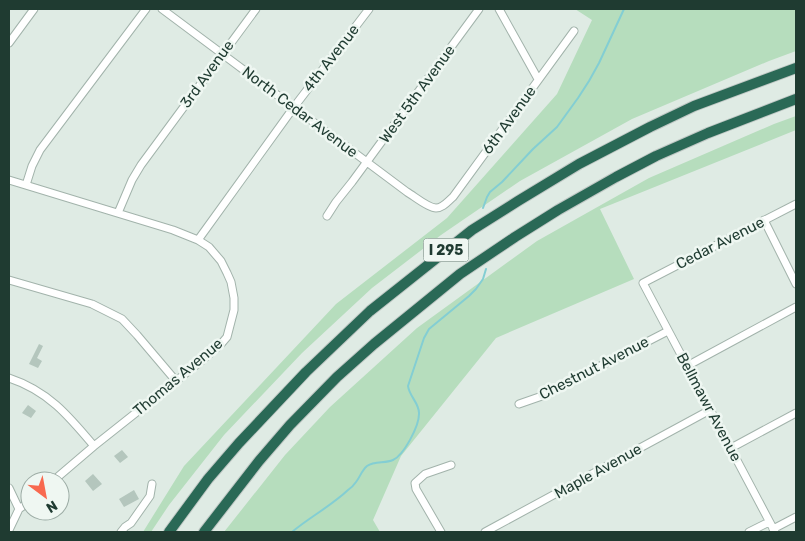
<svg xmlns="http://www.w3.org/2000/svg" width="805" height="541" font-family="Rubik,sans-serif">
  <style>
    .green { fill: #b6ddbd }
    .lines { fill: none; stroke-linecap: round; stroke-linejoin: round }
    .stream { stroke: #83ced3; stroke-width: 2 }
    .building { fill: #b4c6bd }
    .minor-casing { stroke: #a2b3ab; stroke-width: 9 }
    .highway-casing { stroke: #c0c8c5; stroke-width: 12 }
    .minor { stroke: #fff; stroke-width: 7 }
    .highway { stroke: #2a6956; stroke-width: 10 }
    .labels { text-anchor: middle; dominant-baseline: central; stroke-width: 5; stroke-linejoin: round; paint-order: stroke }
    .shield { fill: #eff7f2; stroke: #5d736b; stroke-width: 1 }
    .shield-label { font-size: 14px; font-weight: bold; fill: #1f3b31 }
    .street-label { font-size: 15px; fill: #1f3b31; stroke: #eff7f2 }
  </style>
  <rect width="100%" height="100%" fill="#dfebe4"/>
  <path class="green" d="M575 9H796V51L769 61 632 119 520 181 441 235 372 288 302 353 224 435 169 505 151 532H143L184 466 336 304 447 218 557 94 592 20Z
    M796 116V130L600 209 634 279 496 338 401 456 373 520 380 532H224L285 455 330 407 417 328 537 241 649 178 774 124Z"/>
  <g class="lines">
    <path class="stream" d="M483 208 487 197 490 192 502 182 533 149 557 127 578 98 589 81 599 63 624 9
      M292 532C310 517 331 506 348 490 351 488 354 485 356 482 360 477 362 470 367 466 375 460 385 464 393 460 404 455 419 426 419 414 420 404 409 396 408 386L424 338 429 329 469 296 476 289 483 279 486 269"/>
  </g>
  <path class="building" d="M39 344 43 346 37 358 42 361 38 368 29 364Z
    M28 405 36 411 31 418 22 413Z
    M122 450 128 457 120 463 114 456Z
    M93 474 102 484 93 491 85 481Z
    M134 490 139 499 124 507 119 499Z"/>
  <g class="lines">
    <g class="minor-casing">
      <path id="minor" d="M162 9 407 192C414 196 428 208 436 208 443 208 448 201 453 197L574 31
        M499 9 538 79
        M9 43 34 9
        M9 180 173 230 198 240 209 247 221 261 227 273 231 282 234 298V310L227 337 221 344 200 362 94 446 53 481
        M26 185 32 166 40 150 146 9
        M118 213 132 180 141 165 256 9
        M327 216 336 202 352 182 479 9
        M764 220 796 284
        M198 240 294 107 369 9
        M9 280 92 304 122 319 137 335 176 381
        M687 366 796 307
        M9 378C48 391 68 415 94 446
        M519 404 542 396 668 331
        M731 448 796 413
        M9 488 19 509
        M773 529 796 517
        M9 530 19 509 30 501
        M121 532 125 527 131 523 150 496 152 484
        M441 532 416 489 415 483 425 474 451 465
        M485 532 710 410
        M749 532 769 522
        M775 532 643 283 796 204"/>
    </g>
    <g class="highway-casing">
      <path id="highway" d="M169 532 208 479 239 443 306 372 370 311 472 230 518 201 579 164 650 127 694 106 796 68
        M204 532 259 461 290 425 337 377 374 344 460 274 515 237 558 210 616 177 656 156 708 133 796 99"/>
    </g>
    <use href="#minor" class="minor"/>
    <use href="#highway" class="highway"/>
  </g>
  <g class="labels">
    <rect class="shield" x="423.5" y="238.5" width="45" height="23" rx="4"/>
    <g class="shield-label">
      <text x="446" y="250">I 295</text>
    </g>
    <g class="street-label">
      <text transform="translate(331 58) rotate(-52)">4th Avenue</text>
      <text transform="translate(207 74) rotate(-54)">3rd Avenue</text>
      <text transform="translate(417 94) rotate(-54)">West 5th Avenue</text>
      <text transform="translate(300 112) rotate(37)">North Cedar Avenue</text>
      <text transform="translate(509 120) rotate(-54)">6th Avenue</text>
      <text transform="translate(720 243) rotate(-27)">Cedar Avenue</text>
      <text transform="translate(594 368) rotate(-27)">Chestnut Avenue</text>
      <text transform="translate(178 377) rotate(-40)">Thomas Avenue</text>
      <text transform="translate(709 407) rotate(62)">Bellmawr Avenue</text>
      <text transform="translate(598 471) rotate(-29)">Maple Avenue</text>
    </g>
  </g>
  <rect width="805" height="541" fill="none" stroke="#1f3b31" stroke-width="20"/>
  <g transform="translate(45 496) rotate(148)"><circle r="24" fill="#eff7f2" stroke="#9caca5"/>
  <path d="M0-4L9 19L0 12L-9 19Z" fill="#f8694f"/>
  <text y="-8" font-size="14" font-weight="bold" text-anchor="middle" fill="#1f3b31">N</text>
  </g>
</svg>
